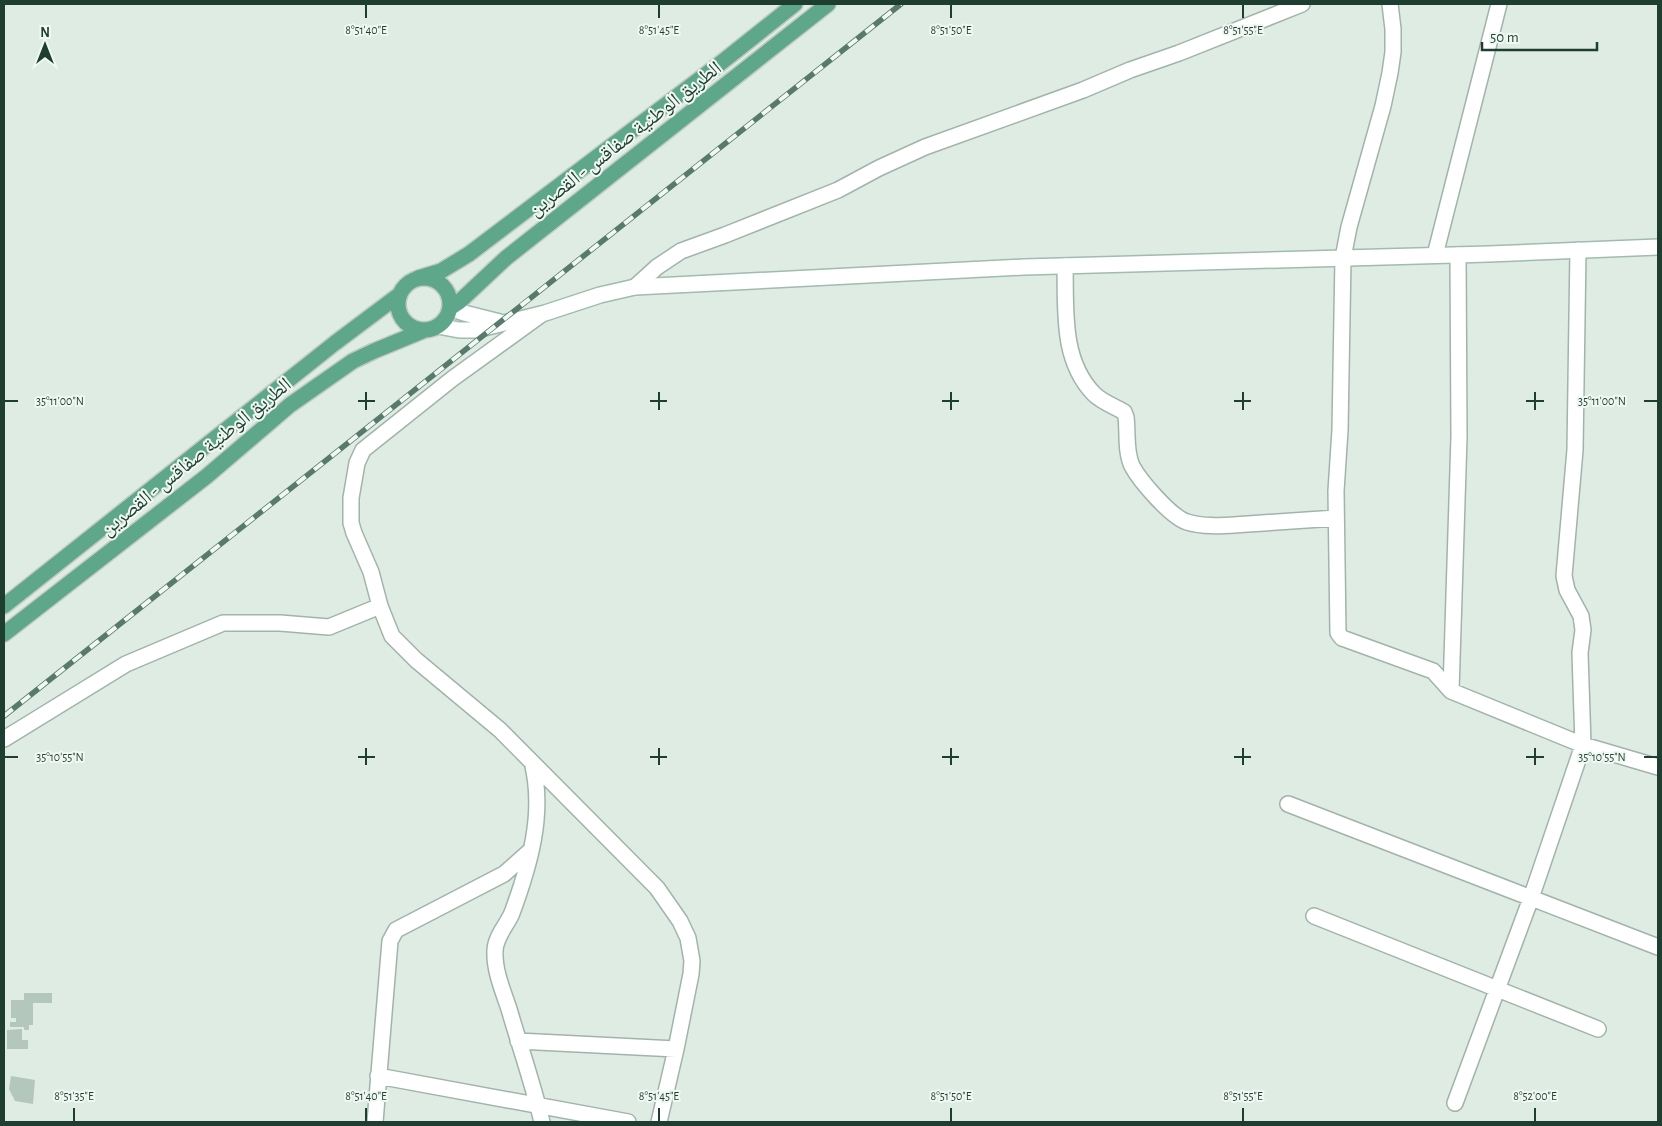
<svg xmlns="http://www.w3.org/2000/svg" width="1662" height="1126" font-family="'Alegreya Sans','Noto Naskh Arabic',sans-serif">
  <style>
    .building { fill: #b4c7bd }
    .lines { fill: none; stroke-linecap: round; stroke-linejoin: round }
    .minor-casing { stroke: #a1b4ab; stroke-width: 18 }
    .secondary-casing { stroke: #9fbcae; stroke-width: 18 }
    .primary-casing { stroke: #c0c9c5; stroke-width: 18 }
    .minor { stroke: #fff; stroke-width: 15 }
    .secondary { stroke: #fff; stroke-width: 15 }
    .primary { stroke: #5ea78b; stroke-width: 15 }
    .rail-casing { stroke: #587a6c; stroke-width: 5.5 }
    .rail { stroke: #f0f8f3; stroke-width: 4; stroke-dasharray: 11; stroke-linecap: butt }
    .ticks { fill: none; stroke: #1e3e31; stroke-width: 2 }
    .labels { text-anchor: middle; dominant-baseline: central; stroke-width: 4; stroke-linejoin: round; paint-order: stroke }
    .street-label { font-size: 20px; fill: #1e3e31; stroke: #f0f8f3 }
    .ticks-label { font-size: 12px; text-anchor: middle; fill: #1e3e31; stroke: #f0f8f3; stroke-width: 4; stroke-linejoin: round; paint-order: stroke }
  </style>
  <rect width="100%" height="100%" fill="#dfece4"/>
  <path class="building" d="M24 993H52V1003H33V1025H29V1030H24V1027H10V1022H16V1018H11V1000H24Z
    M22 1029V1040H28V1049H7V1030Z
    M11 1076 35 1080 33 1104 15 1101 9 1089Z"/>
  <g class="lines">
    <g class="minor-casing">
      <path id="minor" d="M1390 4 1393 29V52L1390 73 1383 106 1349 227 1343 258 1340 430 1336 491 1338 633 1342 638 1433 671 1451 691 1583 745 1658 767
        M1435 255 1499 4
        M1065 266C1066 310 1061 360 1094 394 1102 402 1114 406 1124 412L1126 417C1128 432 1125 451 1132 466 1140 481 1171 517 1187 522 1206 528 1228 525 1248 524 1277 522 1306 520 1336 518
        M635 287 657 267 681 251 725 235 838 190 879 168 925 147 1083 90 1130 70 1179 53 1302 4
        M542 314 452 379 363 450 357 463 351 498V523L354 533 371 572 380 606 392 636 416 660 500 730 657 888 680 921 688 938 692 961 691 974 676 1049 659 1122
        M1451 691 1459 437 1458 255
        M4 739 126 664 223 623H280L329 627 380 606
        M532 762C545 813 530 864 512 913 507 925 495 937 495 951 494 970 503 991 509 1009 520 1047 533 1084 542 1122
        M1288 804 1658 947
        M1314 916 1598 1029
        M518 1041 676 1049
        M378 1076 628 1122
        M1455 1103 1531 898 1583 745 1580 653 1583 630 1581 616 1567 590 1564 576 1575 450 1578 250
        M375 1122 390 941 396 930 504 874 531 850"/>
    </g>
    <g class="secondary-casing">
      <path id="secondary" d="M450 308 464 313 500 322
        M438 326 459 330H476L545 313 600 295 635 287 1024 267 1489 254 1658 247"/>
    </g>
    <g class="primary-casing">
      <path id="primary" d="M398 304a26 26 0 1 1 52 0a26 26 0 1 1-52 0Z
        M418 278 441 271 469 254 717 66 795 4
        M450 308 459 302 506 258 828 4
        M4 606 335 343 399 295
        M4 634 207 476 290 405 353 361 374 351 425 330"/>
    </g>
    <use href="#minor" class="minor"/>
    <use href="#secondary" class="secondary"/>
    <use href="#primary" class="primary"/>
    <g class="rail-casing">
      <path id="rail" d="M4 716 901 4"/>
    </g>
    <use href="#rail" class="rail"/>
  </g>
  <path class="ticks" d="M366 5V18M659 5V18M951 5V18M1243 5V18M366 392V410M659 392V410M951 392V410M1243 392V410M1535 392V410M5 401H18M358 401H375M650 401H667M942 401H959M1234 401H1251M1526 401H1544M1644 401H1657M366 748V765M659 748V765M951 748V765M1243 748V765M1535 748V765M5 757H18M358 757H375M650 757H667M942 757H959M1234 757H1251M1526 757H1544M1644 757H1657M74 1108V1121M366 1108V1121M659 1108V1121M951 1108V1121M1243 1108V1121M1535 1108V1121"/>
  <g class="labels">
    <g class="street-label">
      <text transform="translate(625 139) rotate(-38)">الطريق الوطنية صفاقس - القصرين</text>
      <text transform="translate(196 457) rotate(-39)">الطريق الوطنية صفاقس - القصرين</text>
    </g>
  </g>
  <g class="ticks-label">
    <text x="366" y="34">8°51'40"E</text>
    <text x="659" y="34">8°51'45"E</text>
    <text x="951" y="34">8°51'50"E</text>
    <text x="1243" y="34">8°51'55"E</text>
    <text x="60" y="405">35°11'00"N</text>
    <text x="1602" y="405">35°11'00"N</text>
    <text x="60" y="761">35°10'55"N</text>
    <text x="1602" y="761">35°10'55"N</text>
    <text x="74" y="1100">8°51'35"E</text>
    <text x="366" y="1100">8°51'40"E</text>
    <text x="659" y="1100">8°51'45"E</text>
    <text x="951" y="1100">8°51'50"E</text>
    <text x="1243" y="1100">8°51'55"E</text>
    <text x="1535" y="1100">8°52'00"E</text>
  </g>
  <rect width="1662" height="1126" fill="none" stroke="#1e3e31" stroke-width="10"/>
  <g transform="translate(45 45)" stroke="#f0f8f3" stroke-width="4" paint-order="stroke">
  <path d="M0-4L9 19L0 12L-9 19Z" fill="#1e3e31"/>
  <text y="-8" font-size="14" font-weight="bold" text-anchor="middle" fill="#1e3e31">N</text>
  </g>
  <path d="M1482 42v8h115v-8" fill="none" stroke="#1e3e31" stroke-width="2.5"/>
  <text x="1490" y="42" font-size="15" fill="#1e3e31" stroke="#f0f8f3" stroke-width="4" paint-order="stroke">50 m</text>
</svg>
